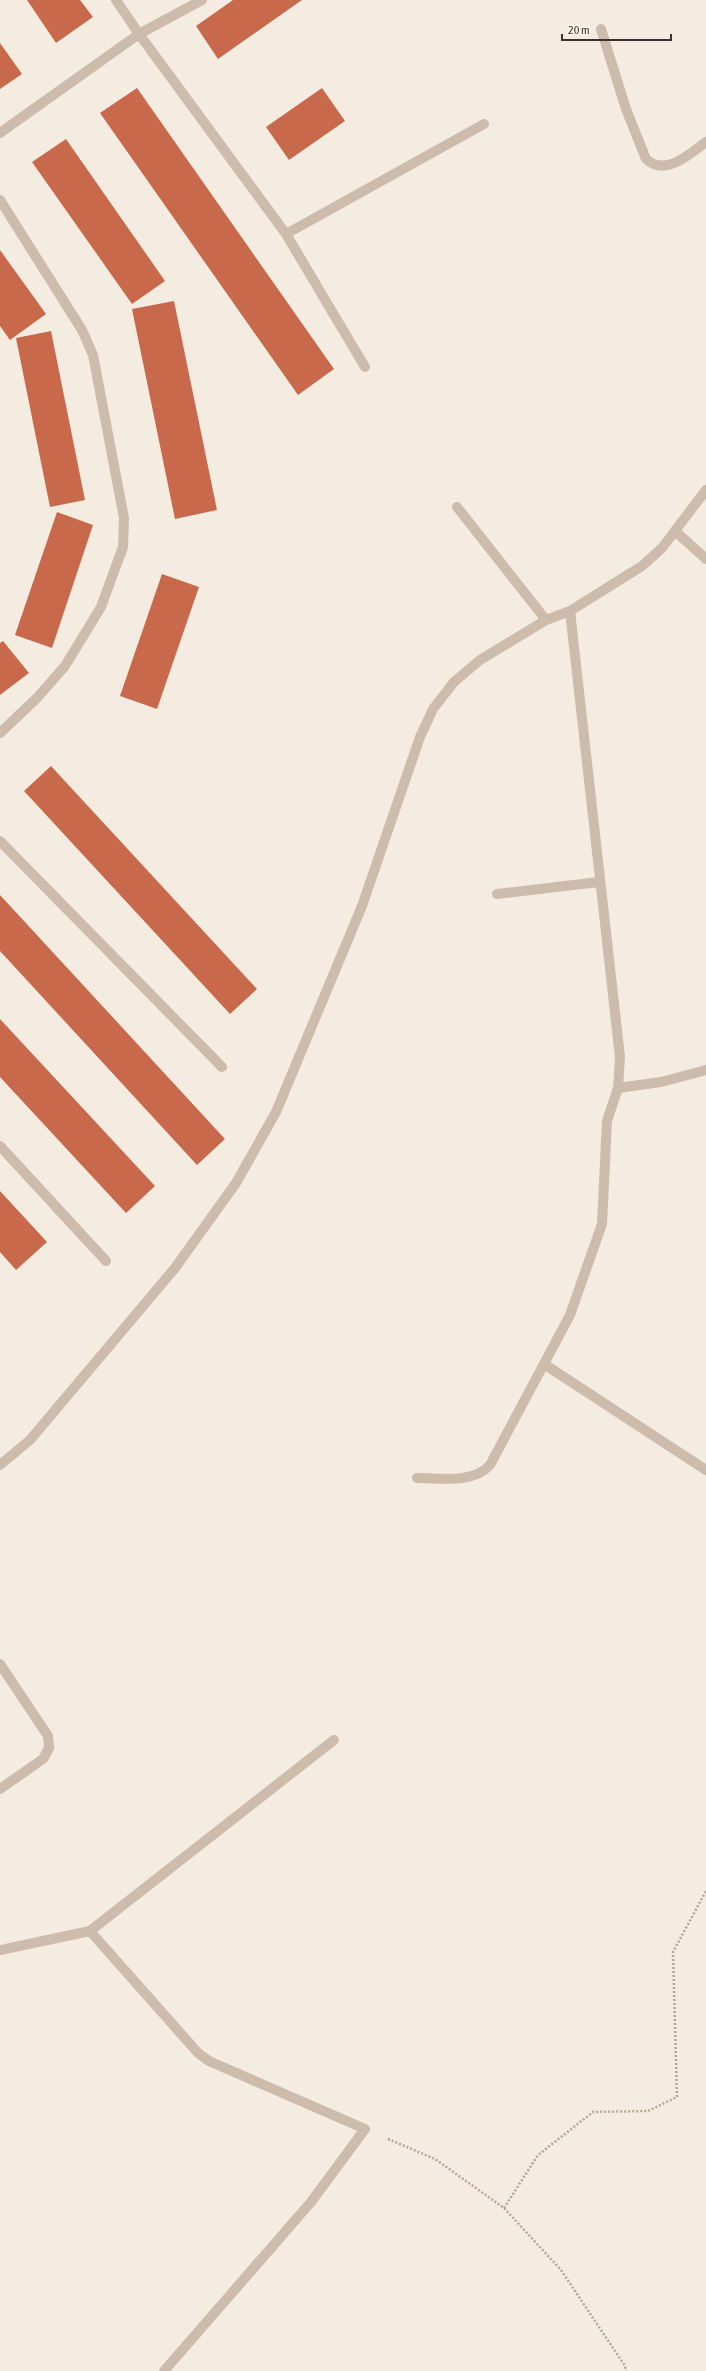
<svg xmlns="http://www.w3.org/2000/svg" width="706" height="2371" font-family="'Asap Condensed',sans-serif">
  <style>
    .building { fill: #c8694b }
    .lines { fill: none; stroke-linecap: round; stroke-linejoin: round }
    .path { stroke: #b9a596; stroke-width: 2.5; stroke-dasharray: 2 2; stroke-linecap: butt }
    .street { stroke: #cdbbac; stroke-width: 10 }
  </style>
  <rect width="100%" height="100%" fill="#f4ebe1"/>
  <path class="building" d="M27 0H80L93 17 56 43Z
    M233 0H302L218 59 196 26Z
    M0 43 22 74 0 89Z
    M137 88 334 369 298 395 100 113Z
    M322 88 345 121 289 160 266 127Z
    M66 139 165 281 132 304 32 162Z
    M0 250 46 314 10 340 0 326Z
    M174 301 217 510 175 519 132 309Z
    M51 331 85 500 50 507 16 338Z
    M57 512 93 525 52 648 15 635Z
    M162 574 199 587 157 709 120 696Z
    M3 641 29 673 0 695V643Z
    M51 766 257 989 230 1014 24 791Z
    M0 895 225 1139 197 1165 0 951Z
    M0 1019 155 1186 126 1213 0 1077Z
    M0 1191 47 1242 16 1270 0 1252Z"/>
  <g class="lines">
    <path class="path" d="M388 2139 435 2159 504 2208 561 2270 625 2366 626 2371
      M504 2208 538 2155 593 2112 648 2111 677 2097 673 1952 706 1891"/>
    <path class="street" d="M116 0 139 34 286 234 365 367
      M601 29 626 109 646 159C666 177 689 154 706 142
      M0 133 139 34 202 0
      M0 200 82 330 93 355 124 518 123 547 101 607 65 666 37 698 0 733
      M286 234 484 124
      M457 507 546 620
      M675 531 706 559
      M0 841 222 1067
      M497 894 599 882
      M618 1088 661 1082 706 1070
      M0 1146 106 1261
      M544 1364 706 1470
      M0 1465 30 1440 175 1268 236 1183 276 1112 362 906 420 737 433 709 454 682 480 660 546 620 570 611 642 566 662 548 706 490
      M417 1478C440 1478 473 1484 490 1465L570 1315 602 1224 607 1121 618 1088 620 1057 570 611
      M0 1664 48 1736 49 1748 43 1759 0 1789
      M90 1931 334 1740
      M0 1950 90 1931 198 2053 209 2061 365 2129 311 2202 164 2371"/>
  </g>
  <path d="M562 34v6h109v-6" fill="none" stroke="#3b302b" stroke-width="2"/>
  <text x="568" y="34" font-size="12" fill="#3b302b" stroke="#fbf5ee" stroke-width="3" paint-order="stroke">20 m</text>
</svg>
